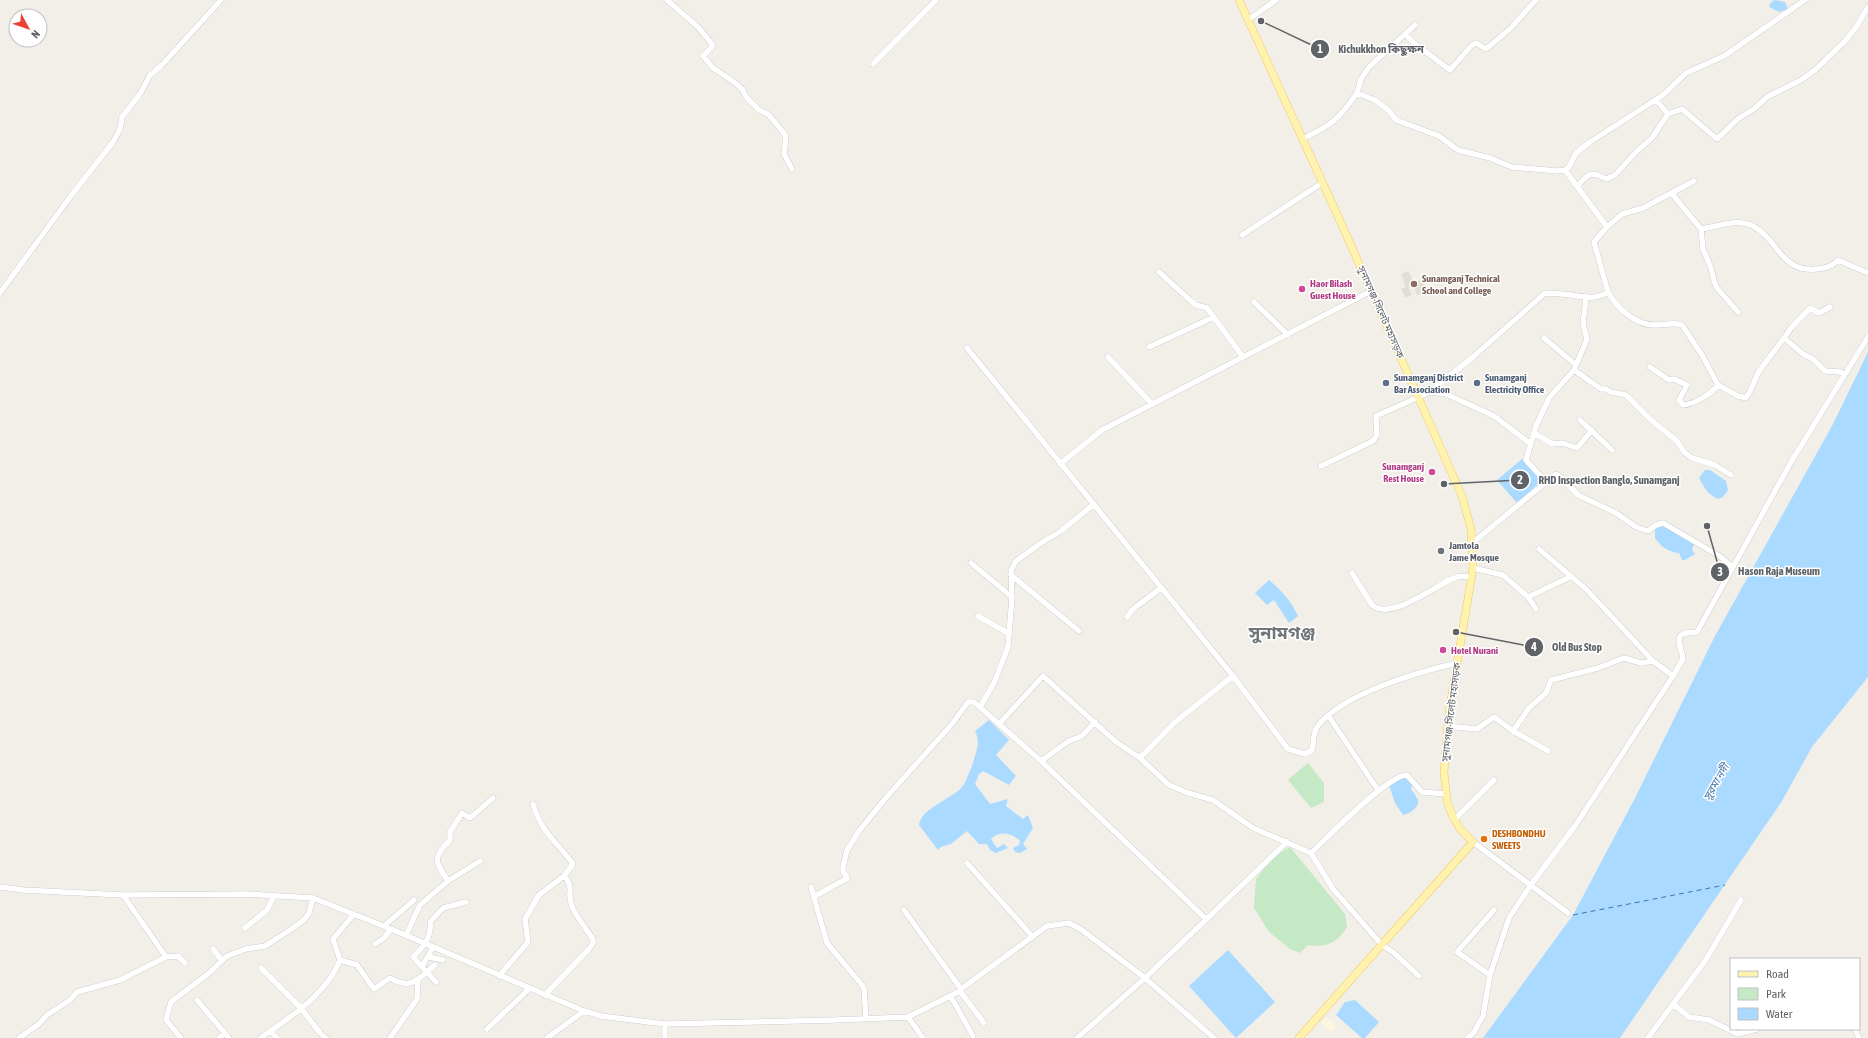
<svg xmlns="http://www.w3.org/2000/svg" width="1868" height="1038" font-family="'Asap Condensed','Noto Sans Bengali',sans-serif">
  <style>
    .commercial { fill: #fef7e0 }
    .education { fill: #e1ded6 }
    .green { fill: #c5e8c5 }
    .water { fill: #aadaff }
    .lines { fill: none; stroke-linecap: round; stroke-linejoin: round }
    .ferry { stroke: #4174aa; stroke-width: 1; stroke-dasharray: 5 4; stroke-linecap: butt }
    .minor-casing { stroke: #b5b8bc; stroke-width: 6 }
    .major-casing { stroke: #f2c960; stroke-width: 8 }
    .minor { stroke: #fff; stroke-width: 5.5 }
    .major { stroke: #fff2af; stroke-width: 7 }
    .education-dot { fill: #8d6e63; stroke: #fff; stroke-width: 1.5 }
    .hotel-dot { fill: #d1479c; stroke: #fff; stroke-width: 1.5 }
    .service-dot { fill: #5c6f8a; stroke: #fff; stroke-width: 1.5 }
    .worship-dot { fill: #6b7280; stroke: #fff; stroke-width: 1.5 }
    .food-dot { fill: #e8710a; stroke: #fff; stroke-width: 1.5 }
    .labels { text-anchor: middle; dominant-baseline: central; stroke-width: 3; stroke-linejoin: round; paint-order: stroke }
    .education-label { font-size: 10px; font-weight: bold; fill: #785e54; stroke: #fff; text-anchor: start }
    .hotel-label { font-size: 10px; font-weight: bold; fill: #b23c85; stroke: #fff; text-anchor: start }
    .street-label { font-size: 10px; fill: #5f6368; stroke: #fff }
    .service-label { font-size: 10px; font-weight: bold; fill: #4e5e75; stroke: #fff; text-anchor: start }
    .worship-label { font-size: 10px; font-weight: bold; fill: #5b616d; stroke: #fff; text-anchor: start }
    .food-label { font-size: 10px; font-weight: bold; fill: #c56008; stroke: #fff; text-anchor: start }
    .water-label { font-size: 11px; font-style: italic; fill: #4174aa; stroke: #fff }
    .town-label { font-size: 18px; font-weight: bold; fill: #70757a; stroke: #fff }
    .leader { fill: none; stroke: #5f6368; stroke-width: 1.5 }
    .callout-dot { fill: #5f6368; stroke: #fff; stroke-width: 1.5 }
    .mark-label { font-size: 12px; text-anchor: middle; font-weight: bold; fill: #fff }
    .callout-label { font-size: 11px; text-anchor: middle; font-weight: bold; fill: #5f6368; stroke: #fff; stroke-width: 3; stroke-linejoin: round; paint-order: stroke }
  </style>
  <rect width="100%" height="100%" fill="#f1efe8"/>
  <path class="commercial" d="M1327 1017 1337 1026 1331 1032 1321 1023Z"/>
  <path class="education" d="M1408 271 1414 283 1422 279 1427 291 1417 295 1413 285 1408 287 1412 295 1406 298 1401 289 1406 287 1401 274Z"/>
  <path class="green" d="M1308 763 1324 783V802L1311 808 1288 780Z
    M1290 847 1345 914 1347 927C1338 943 1325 948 1308 945L1300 953 1290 949 1269 932 1254 908 1256 879 1267 865 1280 853Z"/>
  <path class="water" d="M1774 0 1785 2 1788 9 1779 12 1769 7 1770 4Z
    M1868 352V677L1812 747 1782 801 1620 1038H1483L1573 915 1634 800 1715 636 1833 424Z
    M1522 459 1541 481 1517 503 1497 480Z
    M1705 470H1710L1726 481 1728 490 1723 497 1718 499C1708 495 1704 487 1699 478Z
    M1664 525 1694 544 1692 550 1695 554 1685 560H1682L1679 553C1669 552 1661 547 1655 538V529Z
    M1269 580C1282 591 1291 601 1298 616L1289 623 1274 600 1267 605 1255 593Z
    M989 720 1009 740 996 755 1016 776 1009 785 983 771 979 774 975 784 990 804 1008 799 1006 806 1023 819 1028 815 1033 828 1023 844 1027 849 1020 853 1015 852 1013 848 1019 845 1020 841C1012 833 1000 830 991 839L997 848 1004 844 1008 848 996 853 990 850 987 844H979L967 831 951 844 941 847 938 850 919 825C921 808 952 799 962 787 967 782 978 750 978 743 978 739 977 735 975 731Z
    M1404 777 1412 785 1411 789C1413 792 1417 797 1418 800 1420 807 1409 814 1403 815L1395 803 1389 785Z
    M1228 950 1275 1002 1236 1038 1189 986Z
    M1355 1000 1379 1022 1365 1038H1362L1336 1015 1345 1002Z"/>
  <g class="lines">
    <path class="ferry" d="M1573 915 1725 885"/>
    <g class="minor-casing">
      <path id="minor" d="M667 0 698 27 712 44V47L703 56 713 68 734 82 743 90 745 96 759 110 768 114 783 132 786 137 784 154 792 169
        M1248 20 1276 0
        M1405 34 1414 43 1450 70 1472 45 1476 43 1486 49 1511 28 1536 0
        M873 64 936 0
        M1357 93 1361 79 1369 67 1415 25
        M1656 100 1668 114 1682 109 1717 139 1739 118 1754 109 1767 97 1801 80 1815 70 1845 41 1857 26 1868 7
        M1302 139C1331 126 1339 119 1357 93L1375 100 1389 111 1396 120 1439 136 1458 150 1490 158 1512 167 1557 171 1565 170 1569 167 1576 153 1590 142 1663 95 1686 73 1724 56 1805 0
        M1565 170 1607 227
        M1694 181 1643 208 1622 214 1607 227 1594 242 1608 292C1618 309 1636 326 1657 325 1666 325 1673 322 1682 325L1702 355 1718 385 1738 396 1746 398 1750 391 1759 371 1784 338
        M1577 187C1587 174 1591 170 1606 179L1615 175 1636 152 1652 138 1668 114
        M1672 194 1701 229 1703 249 1711 268 1714 281 1717 288 1738 312
        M1701 229C1717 227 1738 218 1753 226 1778 239 1781 273 1816 269 1825 268 1832 267 1838 260L1868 273
        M1242 235 1322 183
        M1159 272 1191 301 1196 305 1207 308 1243 357
        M0 293 70 197 113 142 120 129 122 117 140 94 150 75 161 66 221 0
        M1254 302 1288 335
        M1830 307 1819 313 1810 308 1791 328 1784 338 1803 354 1813 359 1825 371 1840 372 1844 374
        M1544 338 1576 365
        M1149 347 1214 317
        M967 348 1233 676 1288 749 1305 754 1312 750C1314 743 1313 732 1317 727 1341 694 1418 672 1457 663
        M1108 357 1152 404
        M1650 367 1669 380 1674 379 1687 385 1679 400 1683 405C1695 404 1711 394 1718 385
        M1574 370 1601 389H1606L1611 392 1626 395 1651 420 1677 441 1684 452 1692 458 1715 465 1731 475
        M1430 392 1474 356 1545 293C1554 293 1562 294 1571 295 1585 297 1595 300 1608 292
        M1580 420 1612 450
        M1534 433 1553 444 1562 443 1577 448 1592 430
        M1060 464 1102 430 1371 291
        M1321 466 1373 441 1377 435 1376 416 1430 392 1446 394 1494 416 1531 444
        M1546 482 1526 460 1536 426 1549 398 1574 370 1587 339 1583 324 1586 298
        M1472 543 1556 474 1563 479 1578 495 1616 513 1636 527 1648 531 1656 525 1663 523 1721 557 1732 567
        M1539 549 1586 589 1653 661
        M971 563 1012 597
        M1473 568 1503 575 1528 597 1536 609
        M1352 573 1372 605C1392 622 1437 583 1457 577 1462 576 1467 577 1472 577
        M1011 575 1079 631
        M1528 597 1570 577
        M978 616 1008 633
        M1127 617 1133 609 1161 588
        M980 707 994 683 1008 647 1012 597 1011 570 1016 561 1041 543 1061 531 1094 504
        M1328 715 1378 790
        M999 724 1043 676 1116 742 1140 758 1169 785 1188 793 1213 800 1253 828 1311 853 1333 889 1382 945 1393 952 1419 976
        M1447 726 1477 729 1494 717 1513 731 1529 708 1546 693 1551 680 1598 668 1624 658 1641 663 1653 661 1673 676
        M1513 731 1548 751
        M1140 758 1174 723 1233 676
        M1041 761 1069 741 1082 736 1095 722
        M533 804C541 832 557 842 573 864L564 876C575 889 567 891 571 903 573 913 587 930 593 939V943L589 949 545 995
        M1454 820 1494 780
        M1473 842 1568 913
        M1311 853C1327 838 1389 774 1407 775L1422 792 1446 794
        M967 863 1033 937
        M448 881C435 862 432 858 450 840V832L462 813 470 818 493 798
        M0 887 23 890 123 895 247 894 313 898 391 929 584 1011 601 1016 665 1024 835 1020 908 1017 960 991 961 989 1047 926 1069 923 1082 930 1145 978 1214 1038
        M811 887 827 943 862 985 864 989 866 1018
        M815 896 846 879 847 877 843 872V867L847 850 859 831 884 800 952 724 968 702H974L1041 761 1206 919
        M1741 900 1705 961 1673 1004 1689 1017 1709 1020 1738 1034 1757 1029
        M904 910 961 989
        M384 926 414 900
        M245 928 267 910 274 896
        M406 935 420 905 448 881 480 861
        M375 944 384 938 391 929
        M213 949 222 961
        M166 957 178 956 185 963
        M429 957 443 960
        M340 960 357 965 374 989 390 978C411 991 419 978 435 965
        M422 967 433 947
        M261 968 301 1008 320 1033 326 1038
        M1490 975 1457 952 1494 910
        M499 976 528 942 525 919 539 895 564 876
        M436 982 413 957C423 947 432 938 430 922L443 908 466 902
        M960 991 984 1023
        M951 997 973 1036
        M197 1000 229 1038
        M908 1017 923 1038
        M665 1024V1038
        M487 1029 529 989
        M1855 1029 1859 1038
        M270 1031 277 1038
        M19 1038 39 1024 47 1015 70 1000 77 992 120 980 166 957 123 895
        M181 1038 166 1020 171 1002 209 973 227 956 246 949 265 946 290 930 304 920 309 913 313 898
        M219 1038 225 1033
        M261 1038C290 1017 327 994 340 960L333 939 354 914
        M390 1038 417 999 418 980
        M547 1038 584 1011
        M1077 1038 1145 978 1287 842
        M1468 1038 1474 1032 1483 1016 1490 975 1509 918 1530 886 1575 826 1673 676 1683 659C1683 653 1674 637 1683 634 1687 632 1692 633 1697 632L1791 462 1868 337
        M1648 1038 1673 1004"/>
    </g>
    <g class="major-casing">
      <path id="major" d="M1239 0 1341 223 1462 496 1471 529 1473 568 1449 712 1444 772 1447 801 1452 815 1460 829 1473 842 1299 1038"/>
    </g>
    <use href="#minor" class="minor"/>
    <use href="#major" class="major"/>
  </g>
  <circle class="education-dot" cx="1414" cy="284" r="4"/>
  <g class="hotel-dot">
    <circle cx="1302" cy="289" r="4"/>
    <circle cx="1432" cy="472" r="4"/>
    <circle cx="1443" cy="650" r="4"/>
  </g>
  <g class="service-dot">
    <circle cx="1386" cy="383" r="4"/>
    <circle cx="1477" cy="383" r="4"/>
  </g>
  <circle class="worship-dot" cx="1441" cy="551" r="4"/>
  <circle class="food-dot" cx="1484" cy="839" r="4"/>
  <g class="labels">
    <g class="education-label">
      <text x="1422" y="278">Sunamganj Technical<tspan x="1422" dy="12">School and College</tspan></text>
    </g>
    <g class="hotel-label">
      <text x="1310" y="283">Haor Bilash<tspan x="1310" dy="12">Guest House</tspan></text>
      <text x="1424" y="466" text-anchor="end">Sunamganj<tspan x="1424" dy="12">Rest House</tspan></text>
      <text x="1451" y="650">Hotel Nurani</text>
    </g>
    <g class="street-label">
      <text transform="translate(1381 312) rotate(66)">সুনামগঞ্জ-সিলেট মহাসড়ক</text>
      <text transform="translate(1451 712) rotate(-83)">সুনামগঞ্জ-সিলেট মহাসড়ক</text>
    </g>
    <g class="service-label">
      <text x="1394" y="377">Sunamganj District<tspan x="1394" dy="12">Bar Association</tspan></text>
      <text x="1485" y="377">Sunamganj<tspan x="1485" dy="12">Electricity Office</tspan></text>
    </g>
    <g class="worship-label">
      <text x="1449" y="545">Jamtola<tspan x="1449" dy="12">Jame Mosque</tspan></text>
    </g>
    <g class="food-label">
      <text x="1492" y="833">DESHBONDHU<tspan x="1492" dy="12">SWEETS</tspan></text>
    </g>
    <g class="water-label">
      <text transform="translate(1716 782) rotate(-60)">সুরমা নদী</text>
    </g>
    <g class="town-label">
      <text x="1282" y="632">সুনামগঞ্জ</text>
    </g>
  </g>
  <path class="leader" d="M1261 21L1320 49M1444 484L1520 480M1707 526L1720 572M1456 632L1534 647"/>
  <g class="callout-dot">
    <circle cx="1261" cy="21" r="4"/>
    <circle cx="1444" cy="484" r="4"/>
    <circle cx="1707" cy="526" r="4"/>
    <circle cx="1456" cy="632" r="4"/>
    <circle cx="1320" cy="49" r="10"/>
    <circle cx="1520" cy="480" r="10"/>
    <circle cx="1720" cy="572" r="10"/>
    <circle cx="1534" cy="647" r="10"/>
  </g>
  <g class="mark-label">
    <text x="1320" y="53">1</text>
    <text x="1520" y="484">2</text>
    <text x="1720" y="576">3</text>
    <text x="1534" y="651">4</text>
  </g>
  <g class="callout-label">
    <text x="1381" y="53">Kichukkhon কিছুক্ষন</text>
    <text x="1609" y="484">RHD Inspection Banglo, Sunamganj</text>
    <text x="1779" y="575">Hason Raja Museum</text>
    <text x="1577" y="651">Old Bus Stop</text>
  </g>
  <rect x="1730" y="958" width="130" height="72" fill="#ffffff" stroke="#bfc1c3"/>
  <rect x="1738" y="971" width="20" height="6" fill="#fff2af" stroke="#bfc1c3"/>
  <text x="1766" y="978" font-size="12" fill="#5f6368">Road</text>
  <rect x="1738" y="988" width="20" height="12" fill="#c5e8c5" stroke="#bfc1c3"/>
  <text x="1766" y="998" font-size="12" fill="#5f6368">Park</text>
  <rect x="1738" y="1008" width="20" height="12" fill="#aadaff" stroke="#bfc1c3"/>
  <text x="1766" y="1018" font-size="12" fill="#5f6368">Water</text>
  <g transform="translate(28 28) rotate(130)"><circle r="19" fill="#ffffff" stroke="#bfc1c3"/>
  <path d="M0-3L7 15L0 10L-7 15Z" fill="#ea4335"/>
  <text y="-6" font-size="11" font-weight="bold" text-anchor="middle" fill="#5f6368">N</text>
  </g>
</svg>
